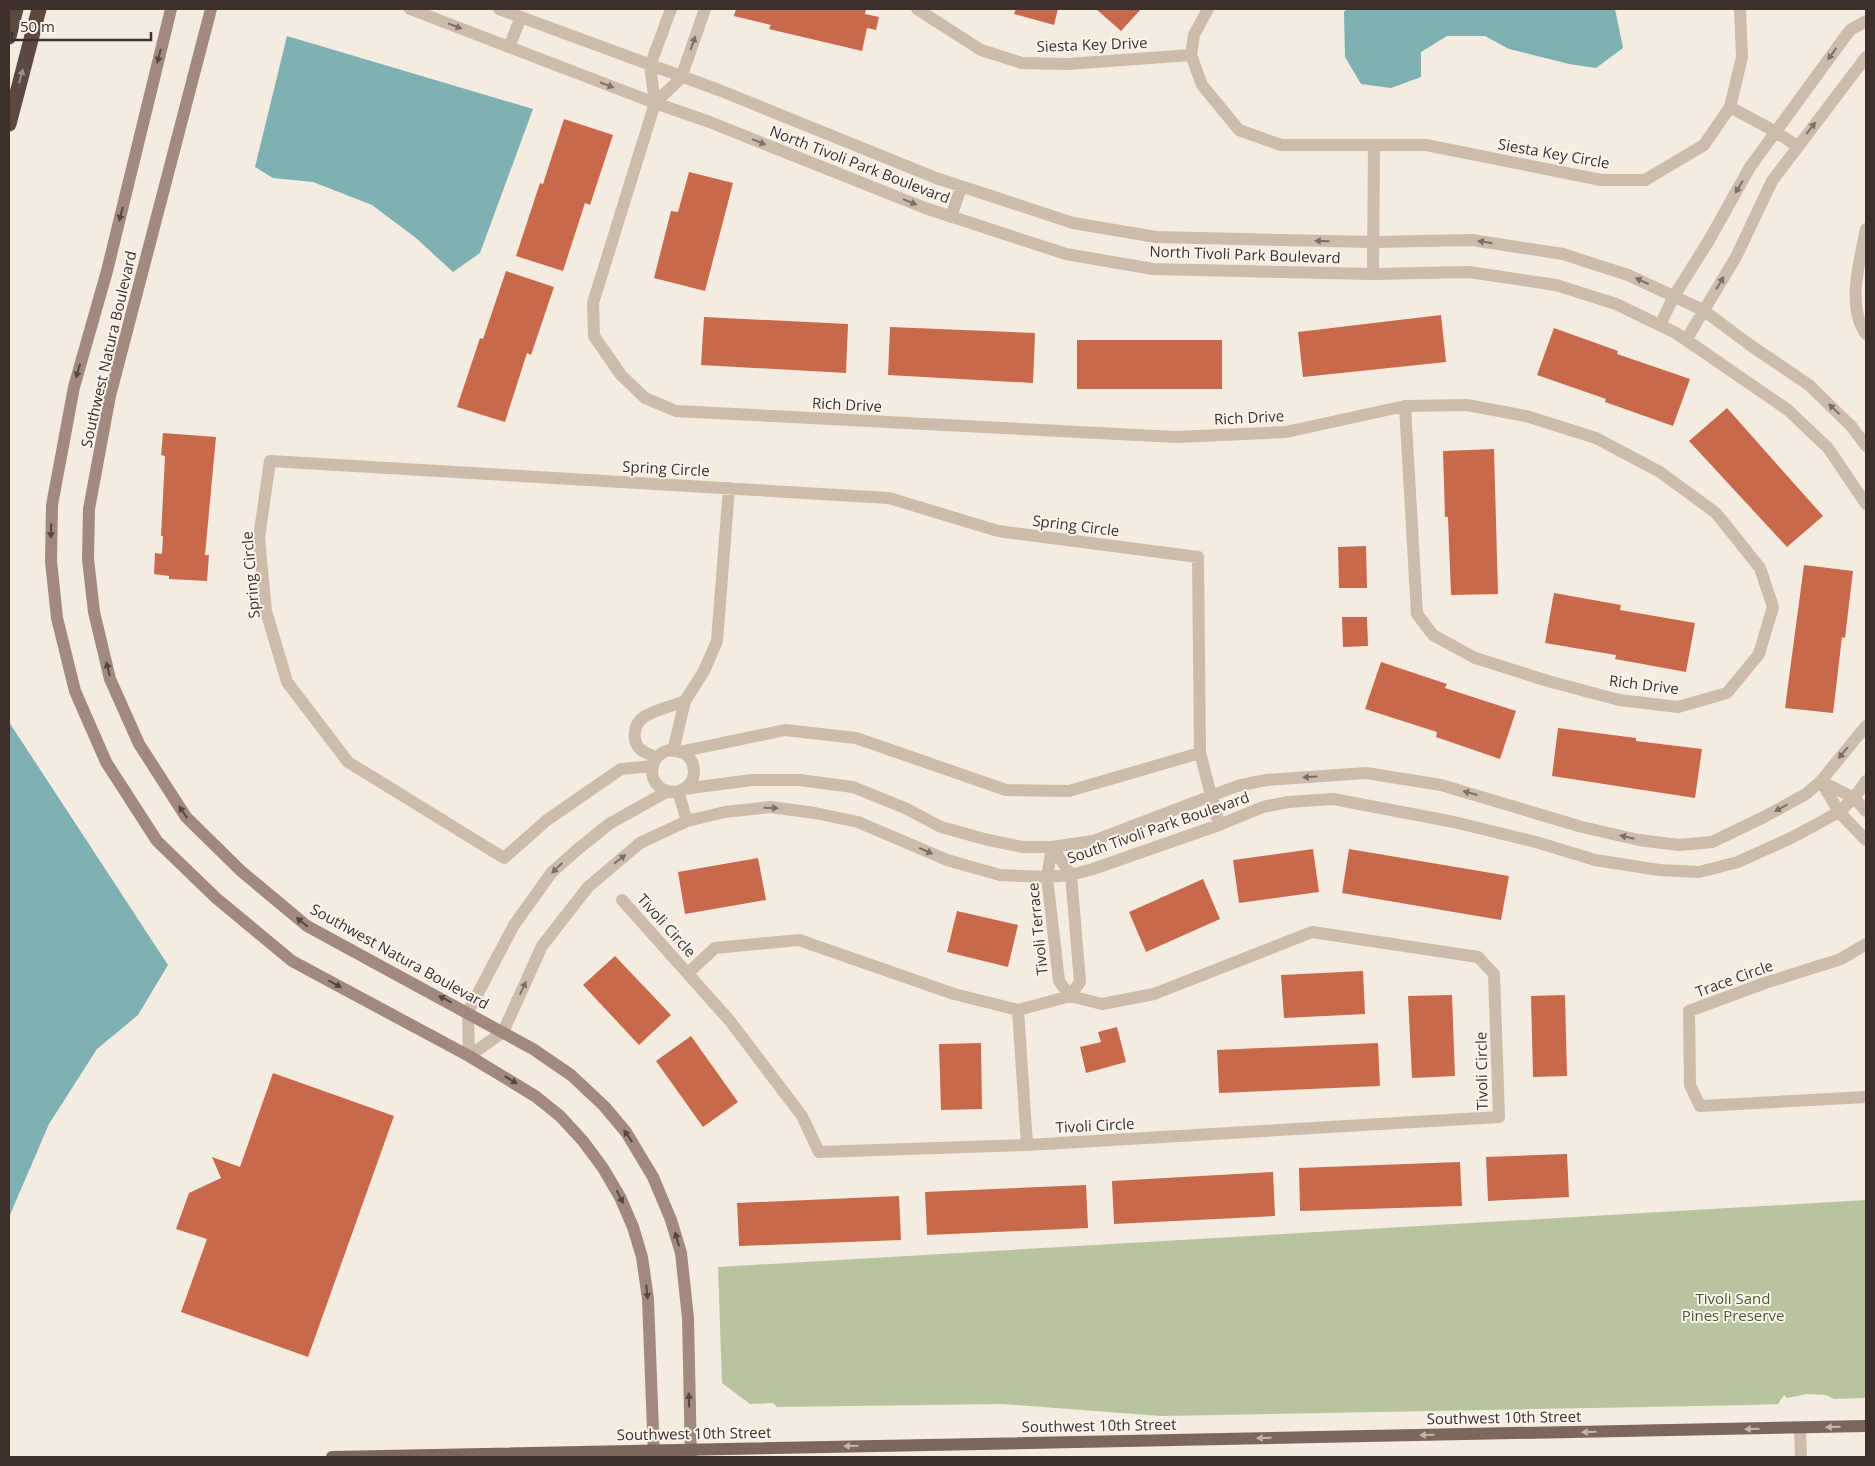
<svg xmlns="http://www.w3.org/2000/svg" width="1875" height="1466" font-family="'Open Sans',sans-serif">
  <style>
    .green { fill: #b8c4a0 }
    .water { fill: #7fb0b2 }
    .building { fill: #c8694b }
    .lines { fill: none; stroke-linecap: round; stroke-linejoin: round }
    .street { stroke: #cdbbac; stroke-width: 12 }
    .secondary { stroke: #a18a7d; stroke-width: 12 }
    .primary { stroke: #7d675c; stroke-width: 12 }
    .highway { stroke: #5c4a42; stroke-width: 15 }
    .oneway { fill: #7d6f65 }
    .oneway2 { fill: #544640 }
    .oneway3 { fill: #9c8e87 }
    .oneway4 { fill: #c2b5ac }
    .labels { text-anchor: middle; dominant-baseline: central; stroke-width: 4; stroke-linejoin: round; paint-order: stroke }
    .street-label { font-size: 15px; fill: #3b302b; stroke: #fbf5ee }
    .park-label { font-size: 15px; fill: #4a5a2e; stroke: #fbf5ee }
  </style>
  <rect width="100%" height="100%" fill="#f4ebe1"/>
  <path class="green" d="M1866 1200V1398L1834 1399 1826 1395 1807 1394 1787 1398 1784 1395 1778 1404 1752 1405 1161 1416 1003 1404 777 1407 773 1403 750 1404 722 1383 718 1267Z"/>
  <path class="water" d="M1347 9H1615L1623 48 1596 68 1569 64 1509 49 1485 36H1447L1421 52V77L1391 88 1361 84 1345 57 1344 12Z
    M287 36 533 109 480 253 453 272 416 238 372 205 313 182 273 178 255 167Z
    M9 722 168 965 138 1015 97 1049 49 1124 9 1217Z"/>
  <path class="building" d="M736 9H866L865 14 879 17 876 30 867 28 862 51 769 29 771 25 734 16Z
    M1016 9H1058L1054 25 1014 14Z
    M1096 9H1141L1121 31Z
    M564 119 613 135 590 205 585 203 563 271 516 256 540 183 543 184Z
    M689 172 733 183 705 291 654 278 671 211 678 212Z
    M506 271 554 287 531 355 527 353 505 422 457 407 480 338 483 339Z
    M1441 315 1446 362 1303 377 1298 332Z
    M704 317 848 324 846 373 701 365Z
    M890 327 1035 333 1033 383 888 375Z
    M1554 328 1618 351 1617 354 1690 379 1673 426 1605 402 1606 399 1537 375Z
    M1077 340H1222V389H1077Z
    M1727 408 1823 516 1787 547 1689 441Z
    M163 433 216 437 205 555H209L207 581 169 579V576L154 574 155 553 162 554 163 536H161L165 456 161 455Z
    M1494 449 1498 594 1451 595 1448 517H1445L1443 451Z
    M1366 546 1367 588H1339L1338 547Z
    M1804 565 1853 571 1845 638 1842 637 1833 713 1785 708Z
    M1554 593 1621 605 1620 610 1695 623 1686 672 1615 659 1616 655 1545 643Z
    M1342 617H1367L1368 646 1343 647Z
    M1381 662 1447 684 1445 688 1516 711 1500 759 1436 737 1437 732 1365 709Z
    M1558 728 1636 738V741L1702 749 1695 798 1552 776Z
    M1313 849 1319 892 1239 903 1233 860Z
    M1349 849 1509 876 1501 920 1342 893Z
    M758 858 766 900 685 914 678 872Z
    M1203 879 1220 919 1146 952 1129 912Z
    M957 911 1018 925 1008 967 947 952Z
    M615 956 671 1015 639 1045 583 985Z
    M1363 971 1365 1014 1284 1018 1281 975Z
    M1452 995 1455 1076 1412 1078 1408 996Z
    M1565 995 1567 1076 1533 1077 1531 996Z
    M1117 1027 1126 1062 1086 1073 1080 1047 1101 1042 1098 1032Z
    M691 1036 738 1102 703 1127 656 1061Z
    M981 1043 982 1109 941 1110 939 1044Z
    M1378 1043 1380 1086 1219 1093 1217 1050Z
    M273 1073 394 1116 308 1357 181 1312 207 1239 176 1229 189 1193 221 1178 212 1157 240 1167Z
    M1567 1154 1569 1197 1488 1201 1486 1157Z
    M1460 1162 1462 1206 1300 1211 1299 1168Z
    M1273 1172 1275 1216 1114 1224 1112 1181Z
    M1086 1185 1088 1228 927 1235 925 1192Z
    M899 1196 901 1240 739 1246 737 1203Z"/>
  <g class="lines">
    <path class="street" d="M410 9 655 103 707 121 925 208 1066 254 1153 269 1373 274 1469 272 1556 285 1616 304 1676 333 1788 410 1828 448 1866 504
      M499 9 719 90 936 178 1073 223 1156 237 1373 242 1472 240 1563 254 1628 275 1703 310 1750 345 1809 385 1852 427 1866 446
      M705 9 681 78 655 103 593 303 594 336 621 375 645 398 676 411 1177 437 1286 432 1405 406
      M917 9 981 50 1022 63 1068 64 1191 55
      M1208 9 1194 35 1191 55 1202 85 1239 130 1281 145H1426L1601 180H1645L1704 145 1730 107 1742 57 1740 9
      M509 47 521 17
      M655 103 650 66 671 9
      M1730 107 1776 132 1797 146
      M951 217 961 187
      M1866 229C1860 260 1846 306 1866 334
      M1373 274 1374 146
      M1660 325 1674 296 1708 242 1750 167 1850 30 1866 21
      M1686 340 1736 257 1772 181 1866 57
      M1467 405 1526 416 1596 438 1660 472 1716 513 1760 568 1773 607 1759 654 1727 693 1678 707 1619 700 1548 681 1475 658 1433 635 1417 614 1405 406Z
      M652 771a21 21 0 1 1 42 0a21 21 0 1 1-42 0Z
      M673 751 685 701 704 671 717 641 729 488
      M1200 753 1219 825
      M657 758C652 755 644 753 640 749 631 740 634 723 644 717 654 710 673 706 685 701
      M653 766 621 769 547 820 504 858 348 762 287 682 266 611 259 538 270 461 889 498 998 531 1198 557 1200 753 1069 791 1006 790 856 738 785 730 679 752
      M683 789 752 780H799L853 787 905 808 941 827 988 840 1023 847H1052L1093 841 1237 786 1266 780 1366 773 1441 785 1582 827 1639 840 1679 845 1712 842 1764 817 1806 794 1821 781 1866 726
      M678 791 687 821
      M1866 811 1854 798 1821 781 1839 812 1866 840
      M1052 847 1071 875 1080 982 1070 996 1059 981 1047 877Z
      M622 900 730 1021 802 1116 819 1152 1027 1145 1499 1117 1494 974 1478 957 1312 932 1154 994 1102 1004 1070 996 1018 1010 954 994 799 940 715 948 688 973
      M1866 944 1841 959 1765 983 1689 1011 1690 1085 1700 1106 1866 1097
      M1018 1010 1027 1145
      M469 1056 503 1032 542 946 588 887 640 843 687 821 725 812 770 807 815 813 858 822 947 860 1000 875 1047 877 1071 875 1093 869 1219 825 1263 807 1288 802 1333 799 1454 822 1536 842 1595 860 1659 870 1699 872 1738 862 1793 837 1839 812 1854 798 1866 781
      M469 1056 468 1012 514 925 552 872 578 849 609 824 668 791
      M1800 1428 1801 1457"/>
    <path class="secondary" d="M171 9 107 271 74 387 52 505 51 561 57 618 75 691 106 762 157 841 216 898 292 961 469 1056 535 1096 560 1116 583 1141 603 1168 620 1197 633 1227 642 1257 648 1299 654 1457
      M211 9 110 396 89 509 88 559 94 612 110 679 139 744 186 817 241 871 307 926 533 1049 571 1075 604 1106 626 1132 653 1177 671 1220 681 1253 688 1318 691 1457"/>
    <path class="primary" d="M332 1457 1866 1426"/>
    <path class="highway" d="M9 37 16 9
      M9 124 39 9"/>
  </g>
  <defs><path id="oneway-solid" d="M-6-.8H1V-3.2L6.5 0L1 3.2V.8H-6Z" transform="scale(1.25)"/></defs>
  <g class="oneway">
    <use href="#oneway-solid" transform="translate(455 26) rotate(21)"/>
    <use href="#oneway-solid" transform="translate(693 43) rotate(-71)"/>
    <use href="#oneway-solid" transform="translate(1832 54) rotate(126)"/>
    <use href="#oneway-solid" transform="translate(607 85) rotate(21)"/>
    <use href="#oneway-solid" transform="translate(1811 128) rotate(-52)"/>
    <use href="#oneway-solid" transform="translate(759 142) rotate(22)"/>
    <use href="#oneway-solid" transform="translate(1739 187) rotate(120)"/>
    <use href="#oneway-solid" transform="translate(910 202) rotate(22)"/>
    <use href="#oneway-solid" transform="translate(1322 241) rotate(-178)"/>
    <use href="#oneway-solid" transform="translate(1485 242) rotate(-171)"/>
    <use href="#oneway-solid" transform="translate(1642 281) rotate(-155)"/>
    <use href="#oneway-solid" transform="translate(1720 283) rotate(-58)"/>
    <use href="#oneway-solid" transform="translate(1834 409) rotate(-136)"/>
    <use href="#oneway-solid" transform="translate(1843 753) rotate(129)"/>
    <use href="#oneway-solid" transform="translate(1310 777) rotate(176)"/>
    <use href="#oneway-solid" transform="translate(1470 793) rotate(-164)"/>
    <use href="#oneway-solid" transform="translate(771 808) rotate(1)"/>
    <use href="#oneway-solid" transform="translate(1781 808) rotate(151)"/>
    <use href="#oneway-solid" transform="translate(1627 837) rotate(-167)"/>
    <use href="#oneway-solid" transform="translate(926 851) rotate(24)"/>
    <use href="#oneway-solid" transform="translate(620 859) rotate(-38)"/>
    <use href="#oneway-solid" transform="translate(557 868) rotate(136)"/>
    <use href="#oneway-solid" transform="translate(523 988) rotate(-65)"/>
  </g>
  <g class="oneway2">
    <use href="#oneway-solid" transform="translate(159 56) rotate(104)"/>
    <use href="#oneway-solid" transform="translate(121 214) rotate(104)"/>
    <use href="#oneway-solid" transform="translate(78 371) rotate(106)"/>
    <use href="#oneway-solid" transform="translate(51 531) rotate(91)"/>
    <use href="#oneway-solid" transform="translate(108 669) rotate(-104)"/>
    <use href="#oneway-solid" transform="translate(183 812) rotate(-125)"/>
    <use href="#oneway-solid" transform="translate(302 922) rotate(-141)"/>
    <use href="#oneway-solid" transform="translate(335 984) rotate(28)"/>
    <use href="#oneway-solid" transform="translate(445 999) rotate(-152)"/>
    <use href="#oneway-solid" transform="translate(511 1080) rotate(31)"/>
    <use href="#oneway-solid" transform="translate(628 1136) rotate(-125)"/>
    <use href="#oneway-solid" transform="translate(620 1197) rotate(64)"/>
    <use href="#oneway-solid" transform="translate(677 1239) rotate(-106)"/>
    <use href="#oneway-solid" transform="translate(647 1292) rotate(84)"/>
    <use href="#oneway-solid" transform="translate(689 1400) rotate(-91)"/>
  </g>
  <use class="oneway3" href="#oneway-solid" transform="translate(21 76) rotate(-75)"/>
  <g class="oneway4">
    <use href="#oneway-solid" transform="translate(1833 1427) rotate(179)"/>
    <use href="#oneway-solid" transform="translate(1752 1429) rotate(179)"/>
    <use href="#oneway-solid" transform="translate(1589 1432) rotate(179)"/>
    <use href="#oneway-solid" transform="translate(1427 1435) rotate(179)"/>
    <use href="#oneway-solid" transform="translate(1264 1438) rotate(179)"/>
    <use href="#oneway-solid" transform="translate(851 1446) rotate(179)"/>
  </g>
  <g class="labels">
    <g class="street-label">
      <text transform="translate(1092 44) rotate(-2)">Siesta Key Drive</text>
      <text transform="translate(1554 153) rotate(10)">Siesta Key Circle</text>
      <text transform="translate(860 164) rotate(21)">North Tivoli Park Boulevard</text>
      <text transform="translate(1245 254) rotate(2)">North Tivoli Park Boulevard</text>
      <text transform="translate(108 349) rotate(-77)">Southwest Natura Boulevard</text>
      <text transform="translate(847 404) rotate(3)">Rich Drive</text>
      <text transform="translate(1249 417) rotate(-3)">Rich Drive</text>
      <text transform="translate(666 468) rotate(3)">Spring Circle</text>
      <text transform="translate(1076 525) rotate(7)">Spring Circle</text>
      <text transform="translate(250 575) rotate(-95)">Spring Circle</text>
      <text transform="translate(1644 684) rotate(7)">Rich Drive</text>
      <text transform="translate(1158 827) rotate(-19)">South Tivoli Park Boulevard</text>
      <text transform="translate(667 925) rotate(48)">Tivoli Circle</text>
      <text transform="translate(1037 929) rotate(-96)">Tivoli Terrace</text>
      <text transform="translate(400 956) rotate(29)">Southwest Natura Boulevard</text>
      <text transform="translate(1734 978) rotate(-20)">Trace Circle</text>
      <text transform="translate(1481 1071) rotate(-91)">Tivoli Circle</text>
      <text transform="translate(1095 1125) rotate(-3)">Tivoli Circle</text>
      <text transform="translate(1504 1417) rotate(-1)">Southwest 10th Street</text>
      <text transform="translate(1099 1425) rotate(-1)">Southwest 10th Street</text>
      <text transform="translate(694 1433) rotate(-1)">Southwest 10th Street</text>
    </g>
    <g class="park-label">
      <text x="1733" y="1298">Tivoli Sand<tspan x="1733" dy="17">Pines Preserve</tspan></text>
    </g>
  </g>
  <rect width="1875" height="1466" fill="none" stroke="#3b302b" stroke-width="20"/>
  <path d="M12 32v8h139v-8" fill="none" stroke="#3b302b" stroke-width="2.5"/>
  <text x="20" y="32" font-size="15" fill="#3b302b" stroke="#fbf5ee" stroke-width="4" paint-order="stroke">50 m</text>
</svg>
